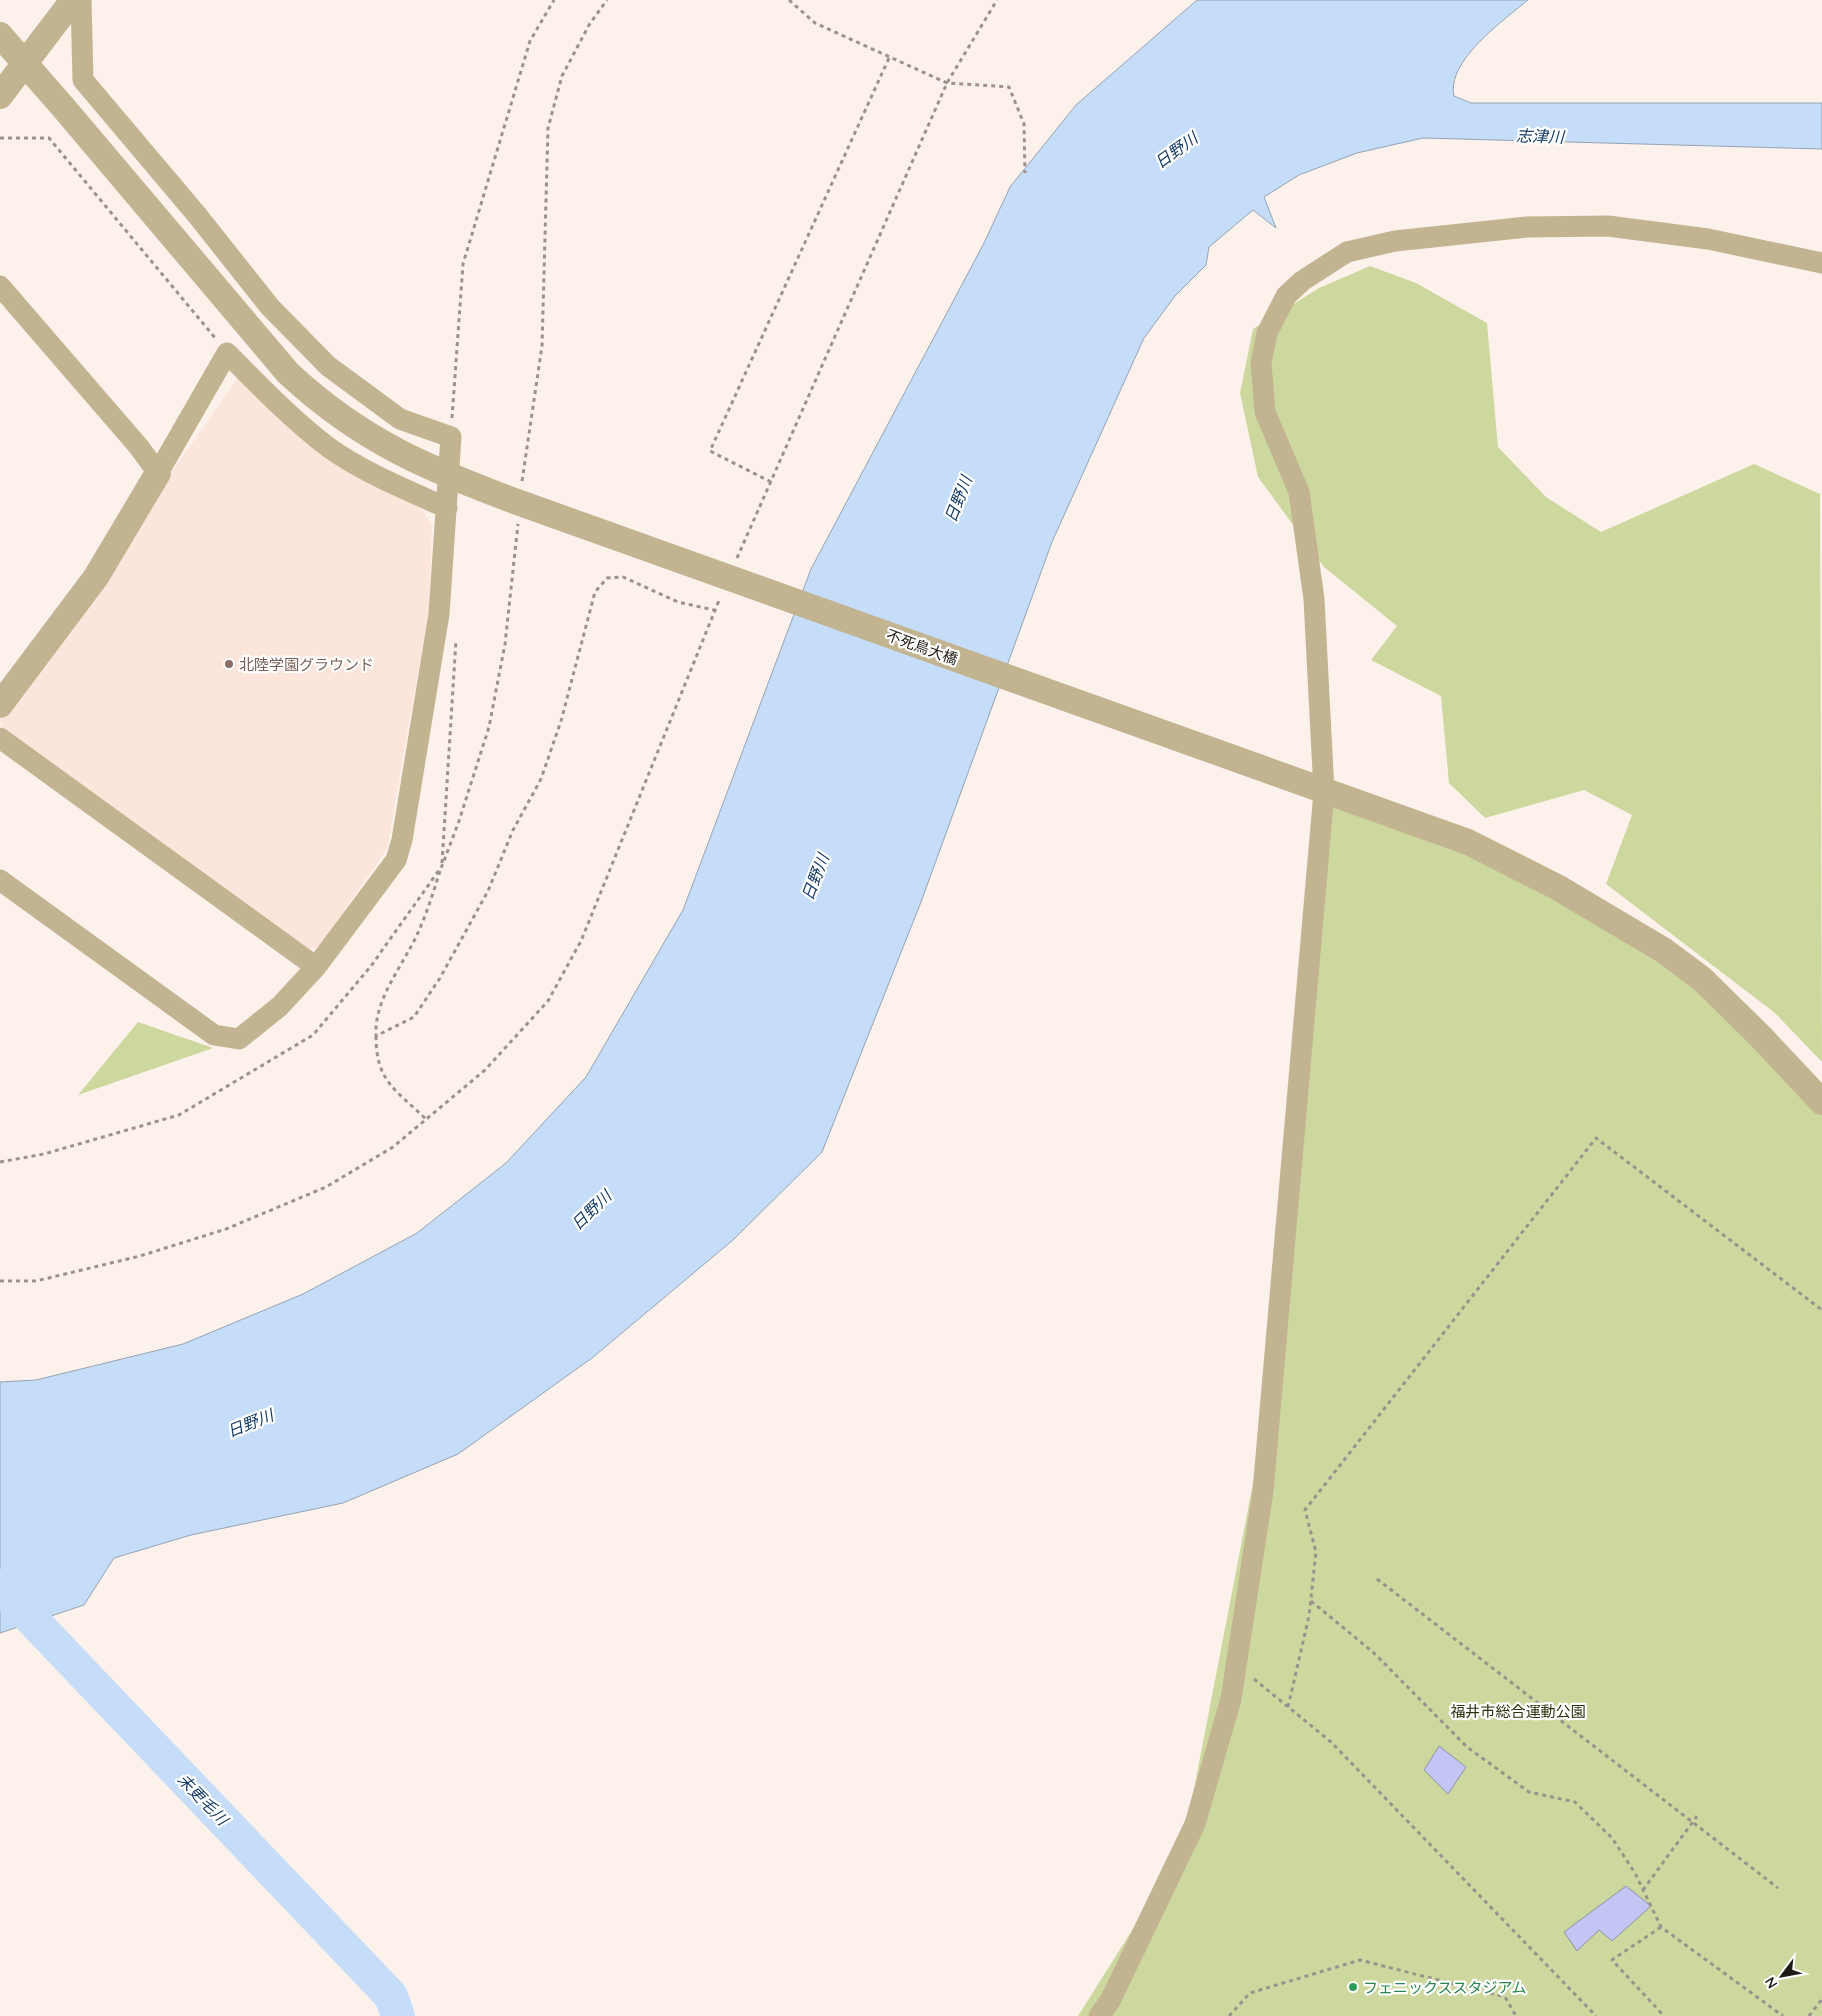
<svg xmlns="http://www.w3.org/2000/svg" width="1822" height="2016" font-family="Quicksand,'Noto Sans JP',sans-serif">
  <style>
    .built { fill: #fce6db }
    .green { fill: #cdd89f }
    .water { fill: #c5ddf8; stroke: #94a2b4 }
    .lines { fill: none; stroke-linecap: round; stroke-linejoin: round }
    .river { stroke: #c5ddf8; stroke-width: 34 }
    .building { fill: #c3c5f5; stroke: #9091a2 }
    .path { stroke: #9b928d; stroke-width: 3; stroke-dasharray: 4 4; stroke-linecap: butt }
    .minor { stroke: #c3b491; stroke-width: 21 }
    .tertiary { stroke: #c3b491; stroke-width: 26 }
    .education-dot { fill: #8d6e63; stroke: #fff; stroke-width: 2 }
    .leisure-dot { fill: #2e9e5b; stroke: #fff; stroke-width: 2 }
    .labels { text-anchor: middle; dominant-baseline: central; stroke-width: 4.5; stroke-linejoin: round; paint-order: stroke }
    .street-label { font-size: 15px; fill: #201a16; stroke: #fff }
    .education-label { font-size: 15px; fill: #785e54; stroke: #fff; text-anchor: start }
    .park-label { font-size: 15px; fill: #2d330d; stroke: #fff }
    .leisure-label { font-size: 15px; fill: #27864d; stroke: #fff; text-anchor: start }
    .water-label { font-size: 16px; font-style: italic; fill: #143c66; stroke: #fff }
  </style>
  <rect width="100%" height="100%" fill="#fdf1ec"/>
  <path class="built" d="M238 377 279 420 326 454 419 506 432 526 429 609 387 849 318 948 300 949 4 733 0 720Z"/>
  <path class="green" d="M1370 266 1416 283 1487 323 1498 447 1546 497 1601 532 1754 464 1820 494 1822 1062 1775 1013 1606 884 1632 815 1584 790 1485 818 1449 783 1441 696 1371 660 1397 626 1324 567 1258 477 1240 393 1253 329 1319 288Z
    M1324 792 1557 887 1702 979 1822 1107V2016H1078L1182 1851 1272 1385Z
    M138 1022 213 1048 78 1095Z"/>
  <path class="water" d="M1197 0H1528C1504 20 1446 61 1454 96L1471 103H1822V149L1423 138 1357 153 1299 175 1264 197 1276 228 1253 210 1209 247 1206 265 1175 296 1144 338 1052 542 921 902 822 1152 733 1240 592 1358 458 1454 343 1503 191 1535 114 1558 84 1605 0 1633V1382L36 1380 183 1344 303 1294 417 1233 506 1163 586 1077 683 910 811 569 984 243 1010 187 1076 105Z"/>
  <g class="lines">
    <path class="river" d="M0 1586 391 1996 398 2016"/>
  </g>
  <path class="building" d="M1439 1746 1466 1767 1448 1794 1424 1770Z
    M1626 1886 1651 1906 1612 1941 1599 1930 1577 1951 1564 1932Z"/>
  <g class="lines">
    <path class="path" d="M789 0 815 23 947 83 1009 87 1024 124 1025 173
      M0 138H49L216 339
      M452 418 463 264 530 41 554 0
      M522 481 542 346 548 128 562 76 589 25 607 0
      M771 482 710 451 889 58
      M737 558 947 83 997 0
      M442 863 456 640
      M440 871C433 893 426 916 416 937 401 968 374 1000 376 1036L414 1017 440 978 488 891 513 830 541 779 561 721 595 592 607 578 623 577 678 602 714 610
      M376 1036C376 1082 396 1090 427 1120
      M0 1162 44 1154 179 1115 313 1035 371 966 442 866 459 821 489 727 505 644 518 524
      M0 1281H36L140 1256 226 1229 326 1187 393 1147 485 1070 548 1001 581 941 720 598
      M1377 1579 1778 1888
      M1311 1601 1374 1653 1467 1747 1529 1792 1575 1802 1612 1838 1635 1873 1661 1927 1783 2016
      M1254 1679 1331 1742 1596 2016
      M1288 1707 1309 1616 1316 1552 1305 1510 1596 1138 1822 1310
      M1643 1890 1697 1816
      M1661 1927 1612 1960 1664 2016
      M1229 2016 1250 1993 1360 1960 1505 1997 1516 2016
      M1809 2016 1822 1999"/>
    <path class="minor" d="M0 286 139 447 158 473 227 353C260 386 291 419 328 447 364 473 407 490 447 508
      M0 738 316 967
      M0 880 214 1035 239 1039 280 1006 316 967 396 860 402 840 439 614 451 437 400 419 328 366 270 307 197 215 83 80 81 0
      M1099 2016 1110 2001 1195 1824 1231 1699 1263 1491 1324 792 1314 599 1299 492 1265 412 1261 363 1267 333 1286 296 1302 281 1347 252 1395 241 1527 227 1608 226 1708 239 1822 263"/>
    <path class="tertiary" d="M0 35 63 107 288 373C361 441 428 469 520 503L1468 842 1557 887 1663 950 1702 979 1760 1036 1822 1102
      M0 96 73 0
      M0 705 96 577 158 473"/>
  </g>
  <circle class="education-dot" cx="229" cy="664" r="5"/>
  <circle class="leisure-dot" cx="1353" cy="1987" r="5"/>
  <g class="labels">
    <g class="street-label">
      <text transform="translate(922 647) rotate(20)">不死鳥大橋</text>
    </g>
    <g class="education-label">
      <text x="239" y="664">北陸学園グラウンド</text>
    </g>
    <g class="park-label">
      <text x="1518" y="1711">福井市総合運動公園</text>
    </g>
    <g class="leisure-label">
      <text x="1363" y="1987">フェニックススタジアム</text>
    </g>
    <g class="water-label">
      <text transform="translate(1540 136) rotate(2)">志津川</text>
      <text transform="translate(1176 150) rotate(-36)">日野川</text>
      <text transform="translate(958 499) rotate(-69)">日野川</text>
      <text transform="translate(815 877) rotate(-69)">日野川</text>
      <text transform="translate(591 1210) rotate(-44)">日野川</text>
      <text transform="translate(250 1423) rotate(-22)">日野川</text>
      <text transform="translate(203 1799) rotate(46)">未更毛川</text>
    </g>
  </g>
  <g transform="translate(1782 1976) rotate(238)" stroke="#ffffff" stroke-width="4" paint-order="stroke">
  <path d="M0-4L9 19L0 12L-9 19Z" fill="#201a16"/>
  <text y="-8" font-size="14" font-weight="bold" text-anchor="middle" fill="#201a16">N</text>
  </g>
</svg>
